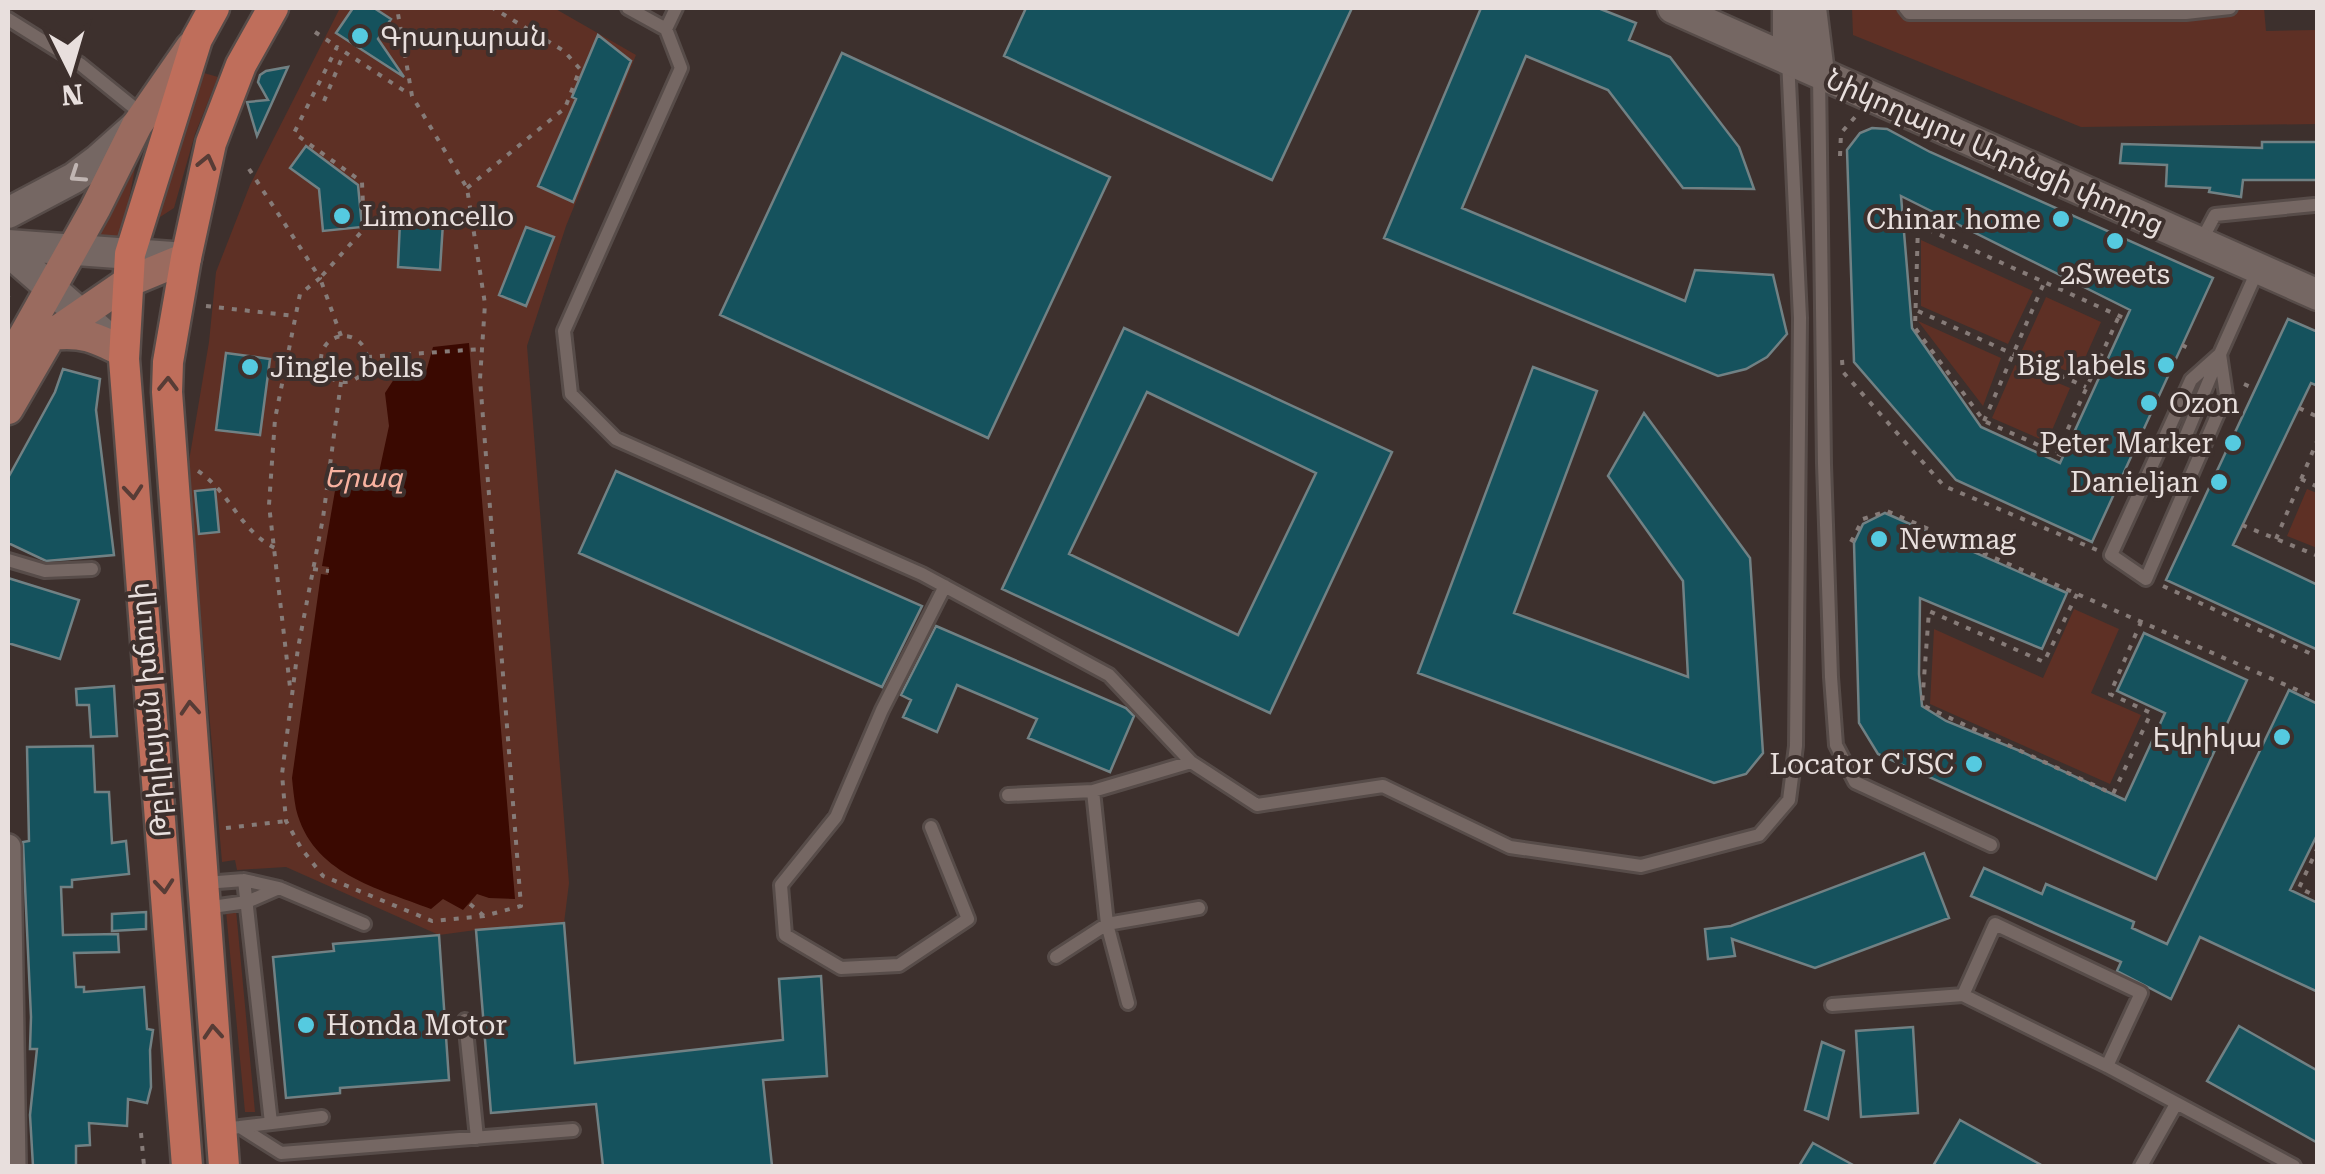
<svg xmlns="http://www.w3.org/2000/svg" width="2325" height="1174" font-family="'Roboto Serif','Noto Sans Armenian',serif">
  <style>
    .green { fill: #5e3025 }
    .water { fill: #3a0901 }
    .building { fill: #15525d; stroke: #718184; stroke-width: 2.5; fill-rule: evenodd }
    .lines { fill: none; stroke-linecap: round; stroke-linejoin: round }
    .service-casing { stroke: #574c49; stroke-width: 18 }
    .minor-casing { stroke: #574c49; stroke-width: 30 }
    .tertiary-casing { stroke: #574c49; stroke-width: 35 }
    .secondary-casing { stroke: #574c49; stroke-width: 35 }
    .primary-casing { stroke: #574c49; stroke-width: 35 }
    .path { stroke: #867b78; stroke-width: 4; stroke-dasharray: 5 8; stroke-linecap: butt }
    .service { stroke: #756763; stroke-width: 12 }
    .minor { stroke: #756763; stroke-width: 25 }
    .tertiary { stroke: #756763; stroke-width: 30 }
    .secondary { stroke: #9a6b5f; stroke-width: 30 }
    .primary { stroke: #bf6e5b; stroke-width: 30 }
    .oneway { stroke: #573c36 }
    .oneway2 { stroke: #c0b5b2 }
    .poi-dot { fill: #55cae0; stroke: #3d302d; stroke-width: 4 }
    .labels { text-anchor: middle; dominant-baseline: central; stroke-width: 8; stroke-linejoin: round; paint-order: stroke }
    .poi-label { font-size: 28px; fill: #e8dfdd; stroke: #3d302d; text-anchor: start }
    .street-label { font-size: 28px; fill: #e8dfdd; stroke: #3d302d }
    .park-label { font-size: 28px; font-style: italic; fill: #f8b2a0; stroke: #3d302d }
  </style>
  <rect width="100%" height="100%" fill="#3d302d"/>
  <path class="green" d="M340 8H554L636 55 566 226 527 346 569 883 564 923 476 930 439 935 286 867 237 870 235 860 222 862 188 467 209 342 216 272 250 185Z
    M1852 8H2264L2266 31 2317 30V124L2081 127 1853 35Z
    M204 73 218 77 195 134 174 208 157 219 181 133Z
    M138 153 121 240 91 235Z
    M1921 240 2033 291 2008 344 1921 306Z
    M2046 297 2101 322 2077 376 2022 350Z
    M1918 321 2001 358 1983 406Z
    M2015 365 2070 388 2047 442 1992 418Z
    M2307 489 2317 493V548L2287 536Z
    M2074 609 2119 629 2091 693 2141 715 2110 784 1930 704 1934 629 2043 678Z
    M236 910 255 1112H245L226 911Z"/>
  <path class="water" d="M469 343 515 899 489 898 477 894 463 910 443 899 431 909C377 888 312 874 296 809 294 799 293 788 292 778L321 574 328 575 329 567 322 566 336 485 375 491 389 426 385 393 398 373 426 372 433 347Z"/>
  <path class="building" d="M353 8H374L391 19 378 39 404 77 336 33Z
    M1026 8H1352L1272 180 1004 56Z
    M1481 8H1598L1636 23 1629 40 1670 57 1739 147 1754 189 1683 188 1608 90 1526 56 1462 208 1685 301 1695 270 1773 275 1787 334 1767 357 1746 369 1718 376 1384 238Z
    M598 35 631 61 573 202 538 186 576 99 572 97Z
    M842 53 1110 177 988 438 720 315Z
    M288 67 271 105 257 136 247 102 268 100 258 82 260 75 266 71Z
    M1872 128 1887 129 1930 152 2213 278 2092 542 1956 480 1854 362 1847 150 1860 133ZM1901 196 2130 310 2060 463 1981 427 1912 328Z
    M2262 142H2318V180H2243L2241 197 2209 192 2210 188 2166 186 2167 165 2120 163 2122 144 2262 148Z
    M306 146 358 185 362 227 323 231 319 189 290 168Z
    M400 221 443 223 440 270 398 267Z
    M526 227 554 237 526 306 499 295Z
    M2288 319 2318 332V386L2311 383 2233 545 2318 585V650L2166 580Z
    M1124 328 1392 452 1270 713 1002 589ZM1147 392 1316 473 1238 635 1069 554Z
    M226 353 270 359 260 435 216 430Z
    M1533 367 1597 391 1514 613 1688 677 1683 581 1608 476 1644 413 1750 558 1763 753 1746 774 1714 783 1418 673Z
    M63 369 100 379 96 410 114 555 46 561 8 543V478L55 392Z
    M616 471 922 606 882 687 579 553Z
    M215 489 219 532 199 534 195 491Z
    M1885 513 2067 593 2042 649 1920 598 1919 674 1922 706 1946 721 2020 751 2125 800 2165 713 2117 691 2144 633 2247 680 2156 879 1878 754 1859 723 1854 543 1863 524Z
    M8 578 79 600 60 659 8 643Z
    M936 626 1126 708 1134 716 1110 772 1028 738 1037 719 957 685 937 732 903 717 911 700 901 695Z
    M114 686 117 736 91 737 89 705H77L76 689Z
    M2289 690 2318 704V833L2290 890 2318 903V992L2200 937 2171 999 2117 971 2121 962 1971 896 1984 868 2042 894 2046 884 2134 922 2132 928 2167 944Z
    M93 746 95 792H109L112 843 126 841 129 874 72 880V887H61L63 935 118 934 119 952 74 953 76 987H84V992L144 987 147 1029 153 1030 150 1050 151 1087 147 1103 128 1099 127 1126 89 1123 90 1145 76 1146V1166H33L30 1115 37 1049H30L31 1017 23 842 29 841 27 747Z
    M1924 853 1949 918 1815 968 1732 939 1735 956 1708 959 1705 929 1731 926Z
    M146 912V929L112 931V914Z
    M564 923 575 1063 783 1040 779 979 821 976 827 1076 763 1080 772 1166H603L596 1104 491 1113 476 930Z
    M439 935 449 1080 340 1088V1093L286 1098 273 957 334 951 333 944Z
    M2239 1026 2318 1071V1143L2207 1081Z
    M1913 1027 1918 1113 1861 1117 1856 1031Z
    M1822 1042 1844 1051 1828 1119 1805 1110Z
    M1960 1120 2043 1166H1933Z
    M1813 1143 1855 1166H1799Z"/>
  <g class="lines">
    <g class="service-casing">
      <path id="service" d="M628 8 666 29 676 8
        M1905 8 1909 13H2186L2230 8
        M8 19 80 64 143 115
        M666 29 681 68 564 331 571 394 616 439 922 574 1109 675 1191 762 1257 805 1383 786 1510 847 1641 866 1759 835 1789 800 1796 746 1800 318 1788 59
        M1819 74 1824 464 1831 677 1836 745 1855 782 1991 845
        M2206 232 2215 215 2314 205
        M2220 354 2226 395 2146 579 2111 555 2191 380 2220 354 2258 269
        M2184 440 2218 359
        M8 560 45 571 92 569
        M1093 791 1107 924 1128 1003
        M1008 795 1093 791 1191 762
        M931 827 968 919 899 965 841 968 785 935 781 885 836 817 882 710 945 586
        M244 880 271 1123
        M205 883 244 880 279 888 364 924
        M205 908 247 902 279 888
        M1056 957 1107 924 1199 908
        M1963 995 1995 924 2141 993 2107 1066
        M1832 1005 1963 995 2107 1066 2294 1166
        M465 1020 477 1138
        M240 1127 322 1117
        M223 1129 240 1127 281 1153 573 1130
        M2141 1166 2176 1104"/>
    </g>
    <g class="minor-casing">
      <path id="minor" d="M8 847 13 1166"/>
    </g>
    <g class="tertiary-casing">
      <path id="tertiary" d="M1673 8 2318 295
        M1811 8 1819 73
        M1788 59V8
        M8 213 74 178 98 160 135 127
        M8 245 186 258
        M8 251 100 331"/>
    </g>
    <g class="secondary-casing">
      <path id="secondary" d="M51 335C83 331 96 338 124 352
        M8 364 95 209 137 125 191 47
        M8 409 51 335 128 282 186 258"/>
    </g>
    <g class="primary-casing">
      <path id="primary" d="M187 1166 124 359 130 254 197 39 214 8
        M224 1166 167 392 168 362 186 258 211 143 241 65 273 8"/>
    </g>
    <path class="path" d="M315 32 336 46
      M324 101 344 53
      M1840 156 1841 133 1856 116
      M249 169 320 278 300 294 275 419 269 505 290 687
      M467 188 565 108 580 69 564 51 493 8
      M1903 225H1918L2126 319
      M1918 225 1915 328 1984 421 2063 456
      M8 296 9 295
      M206 306 295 316
      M1918 311 2086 387
      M341 336 320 278 364 229 362 182 294 133 337 47 409 94
      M321 359a23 23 0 1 1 46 0a23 23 0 1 1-46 0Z
      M2182 345 2188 348
      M367 357 482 349
      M1842 360 1843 372 1944 486 2097 550
      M341 382 323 518 298 648 282 774 286 821 301 848 323 876 432 921 484 916 521 906 480 379 485 304 467 188 412 96 397 8
      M2244 384 2255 389
      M2299 408 2318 417
      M1984 421 2044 283
      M2057 453 2119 316
      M198 471C229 491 241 532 275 548
      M2301 479 2318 487
      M2242 525 2318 556
      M2276 539 2318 439
      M1851 542 1863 519 1887 511 2318 699
      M313 569 329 571
      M2163 586 2318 657
      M2077 594 2044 662 1929 611 1922 705 2113 794 2151 713 2110 694 2141 622
      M226 828 286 821
      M2318 847 2299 888 2318 897
      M470 904 484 916
      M141 1133 144 1166"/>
    <use href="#service" class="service"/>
    <use href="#minor" class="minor"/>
    <use href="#tertiary" class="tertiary"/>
    <use href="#secondary" class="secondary"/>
    <use href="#primary" class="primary"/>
  </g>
  <defs><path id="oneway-chevron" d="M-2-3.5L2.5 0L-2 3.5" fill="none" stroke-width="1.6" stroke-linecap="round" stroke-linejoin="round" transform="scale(2.5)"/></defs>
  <g class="oneway">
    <use href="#oneway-chevron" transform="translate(207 162) rotate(-77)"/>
    <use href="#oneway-chevron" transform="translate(168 384) rotate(-89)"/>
    <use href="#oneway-chevron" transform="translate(133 492) rotate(85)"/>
    <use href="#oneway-chevron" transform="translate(190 708) rotate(-94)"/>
    <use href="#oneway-chevron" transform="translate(164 886) rotate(85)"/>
    <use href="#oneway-chevron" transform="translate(213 1032) rotate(-94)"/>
  </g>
  <use class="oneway2" href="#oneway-chevron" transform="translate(77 175) rotate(146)"/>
  <g class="poi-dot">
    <circle cx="360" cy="36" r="10"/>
    <circle cx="342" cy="216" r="10"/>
    <circle cx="2061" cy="219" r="10"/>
    <circle cx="2115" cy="241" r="10"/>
    <circle cx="2166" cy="365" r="10"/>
    <circle cx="250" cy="367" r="10"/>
    <circle cx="2149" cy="403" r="10"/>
    <circle cx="2233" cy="443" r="10"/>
    <circle cx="2219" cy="482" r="10"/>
    <circle cx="1879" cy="539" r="10"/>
    <circle cx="2282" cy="737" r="10"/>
    <circle cx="1974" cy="764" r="10"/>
    <circle cx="306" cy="1025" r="10"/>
  </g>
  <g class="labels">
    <g class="poi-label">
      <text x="380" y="36">Գրադարան</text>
      <text x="362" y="216">Limoncello</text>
      <text x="2041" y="219" text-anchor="end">Chinar home</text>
      <text x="2115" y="274" text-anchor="middle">2Sweets</text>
      <text x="2146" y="365" text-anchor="end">Big labels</text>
      <text x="270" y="367">Jingle bells</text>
      <text x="2169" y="403">Ozon</text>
      <text x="2213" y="443" text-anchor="end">Peter Marker</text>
      <text x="2199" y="482" text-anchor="end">Danieljan</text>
      <text x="1899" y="539">Newmag</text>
      <text x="2262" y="737" text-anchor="end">Էվրիկա</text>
      <text x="1954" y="764" text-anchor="end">Locator CJSC</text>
      <text x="326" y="1025">Honda Motor</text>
    </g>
    <g class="street-label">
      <text transform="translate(1995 152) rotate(24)">Նիկողայոս Ադոնցի փողոց</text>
      <text transform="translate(150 710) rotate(-95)">Թբիլիսյան խճուղի</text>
    </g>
    <g class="park-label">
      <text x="363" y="477">Երազ</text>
    </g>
  </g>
  <rect width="2325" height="1174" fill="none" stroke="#e8dfdd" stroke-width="20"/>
  <g transform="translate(70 70) rotate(175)" stroke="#3d302d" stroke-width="8" paint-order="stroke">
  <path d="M0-8L18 38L0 25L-18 38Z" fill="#e8dfdd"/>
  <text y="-15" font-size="28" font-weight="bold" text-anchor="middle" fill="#e8dfdd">N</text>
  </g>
</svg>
